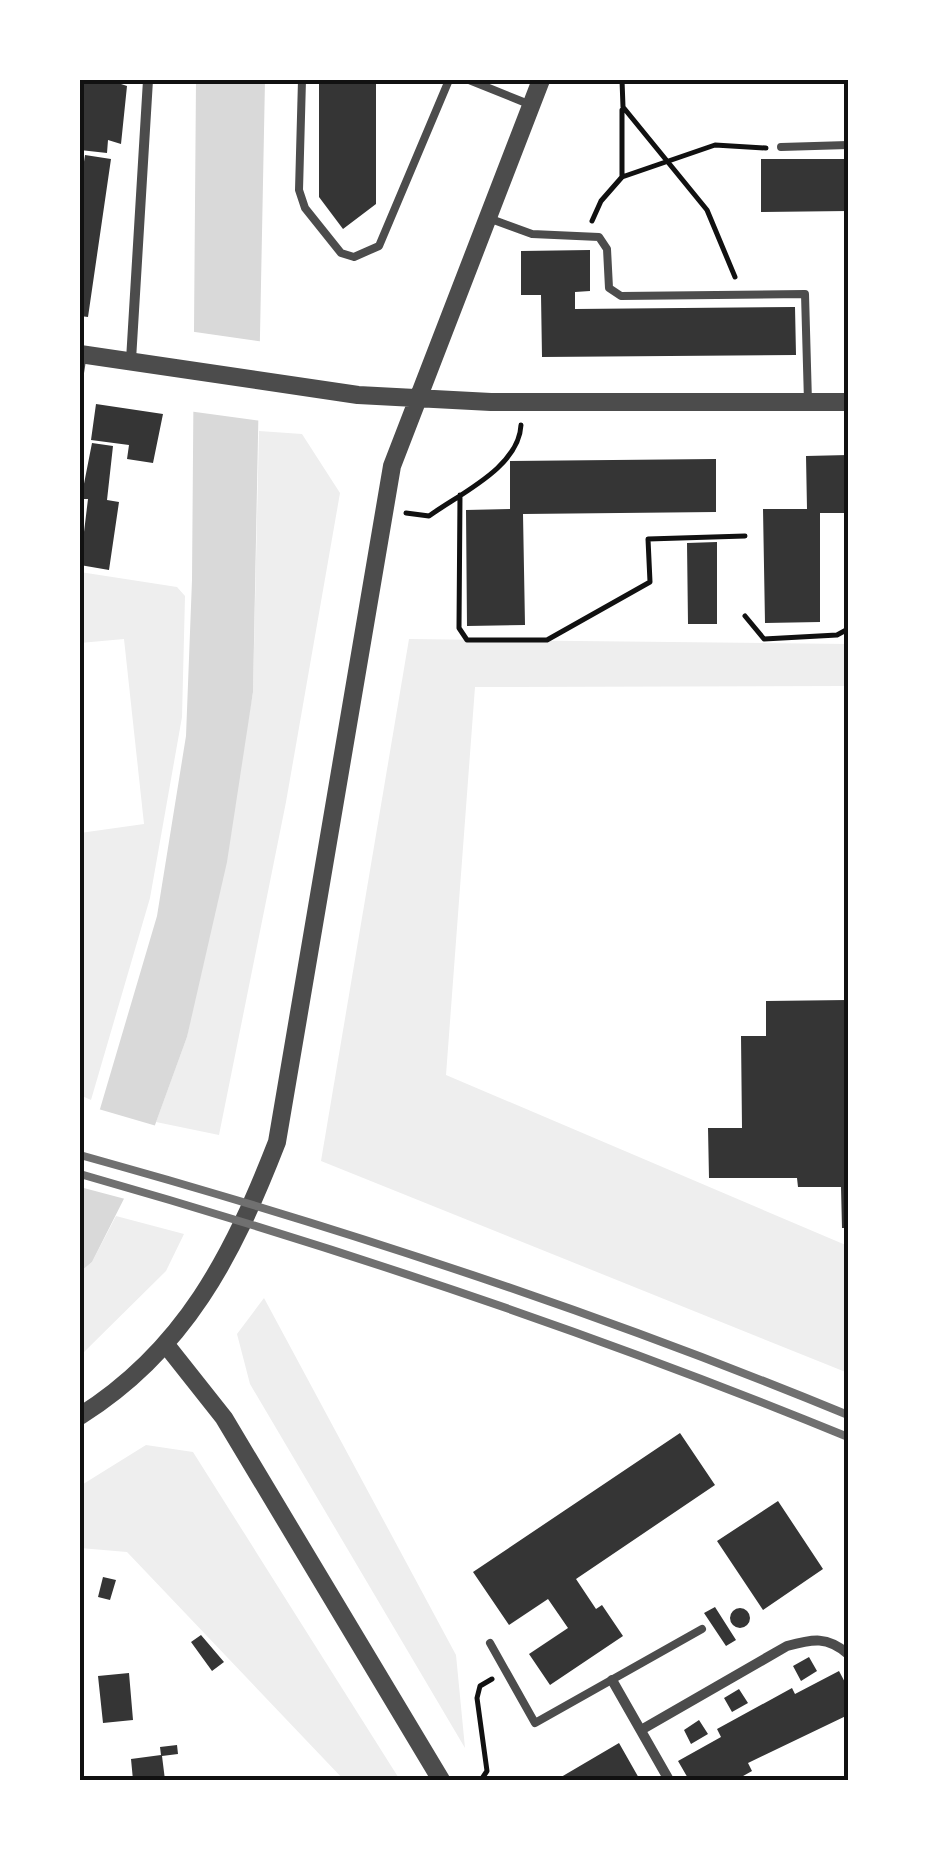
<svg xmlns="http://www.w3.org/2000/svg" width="928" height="1860" font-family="'DM Sans',sans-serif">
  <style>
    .green { fill: #eee }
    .water { fill: #d9d9d9 }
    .pier { fill: #fff }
    .building { fill: #353535 }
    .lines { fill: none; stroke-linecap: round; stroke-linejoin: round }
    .path { stroke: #111; stroke-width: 5 }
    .service { stroke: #4c4c4c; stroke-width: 8 }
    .minor { stroke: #4c4c4c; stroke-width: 10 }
    .tertiary { stroke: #4c4c4c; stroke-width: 18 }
    .rail { stroke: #707070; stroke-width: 8 }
    .neatline { fill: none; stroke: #111; stroke-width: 4 }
  </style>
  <rect width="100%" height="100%" fill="#fff"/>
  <path class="green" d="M259 431 302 434 340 493 286 802 219 1135 156 1122 187 1037 253 693Z
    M80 572 177 587 185 596 182 717 150 898 91 1100 80 1095V833L144 824 124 639 80 643Z
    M409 639 848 644V686L475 687 446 1075 848 1246V1373L321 1161Z
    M116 1216 184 1234 166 1271 80 1356V1272L92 1262Z
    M264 1298 456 1655 465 1748 250 1384 237 1334Z
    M146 1445 193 1452 400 1780H344L127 1552 80 1548V1486Z"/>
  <path class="water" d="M196 80H265L253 692 227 862 187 1037 139 1169 92 1262 80 1272V1145L100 1109 157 916 186 736 192 580Z"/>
  <path class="pier" d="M188 331 265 342 262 421 188 411Z
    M95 1108 160 1127 129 1200 80 1187V1135Z"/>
  <path class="building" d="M80 80H109L127 86 121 144 108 140 107 153 80 150Z
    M319 80H376V204L343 229 319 197Z
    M85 155 111 159 88 317 80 316V189Z
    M761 159H848V211L761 212Z
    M590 250V291L575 292V309L795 307 796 355 542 357 541 295H521V251Z
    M96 404 163 414 153 463 127 459 129 445 91 440Z
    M92 443 113 446 107 500 119 502 109 570 80 565 88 499H81Z
    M848 455V513H820V622L765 623 763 509H807L806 456Z
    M716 459V512L523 514 525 625 467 626 466 510 510 509V461Z
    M717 542V624H688L687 543Z
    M848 1000V1228H842L841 1187H798L797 1178H709L708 1128H742L741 1036H766V1001Z
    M680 1433 715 1485 576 1579 596 1609 602 1605 623 1636 550 1685 529 1654 568 1628 548 1599 509 1625 473 1572Z
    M778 1501 823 1569 763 1610 717 1541Z
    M103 1577 116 1580 110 1600 98 1597Z
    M715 1607 736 1640 726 1646 704 1613Z
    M730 1618a10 10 0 1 1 20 0a10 10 0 1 1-20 0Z
    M201 1635 224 1662 212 1671 191 1642Z
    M809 1657 817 1671 801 1681 793 1666Z
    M839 1671 848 1688V1715L748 1763 752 1771 736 1780H689L678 1761 721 1737 717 1729 792 1688 795 1694Z
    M129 1673 133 1720 103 1723 98 1676Z
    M739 1689 748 1703 732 1712 724 1698Z
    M699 1720 708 1734 691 1744 684 1730Z
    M619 1743 640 1780H556Z
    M177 1745 178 1754 162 1756 165 1780H133L131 1759 161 1755 160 1747Z"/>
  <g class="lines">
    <path class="path" d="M622 80 623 107 707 210 735 277
      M622 177V110
      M592 221 601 201 622 177 715 145 766 148
      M460 495 459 628 467 640H547L650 582 648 539 745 536
      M406 513 429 516C461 493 519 467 521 425
      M745 616 764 639 837 635 848 629
      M481 1780 487 1771 477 1698 480 1686 492 1679"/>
    <path class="service" d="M302 80 299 190 305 208 341 253 354 257 379 246 449 80
      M469 80 531 105
      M781 147 848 145
      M491 219 532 234 599 237 607 249 609 288 621 296 805 294 808 402
      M80 373 83 354
      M490 1643 535 1723 702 1629"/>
    <path class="minor" d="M131 360 148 80
      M612 1680 669 1780
      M641 1730 787 1646C813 1639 827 1636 848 1654"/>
    <path class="tertiary" d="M80 354 358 395 491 402H848
      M167 1346 224 1418 441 1780
      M80 1416C185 1350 233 1255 277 1142L392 466 541 80"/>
    <path class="rail" d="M80 1155C340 1227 598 1312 848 1415
      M80 1174C340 1248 597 1334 848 1437"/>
  </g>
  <rect width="928" height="1860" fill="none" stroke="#ffffff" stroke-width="165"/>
  <rect x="82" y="82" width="764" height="1696" class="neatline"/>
</svg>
